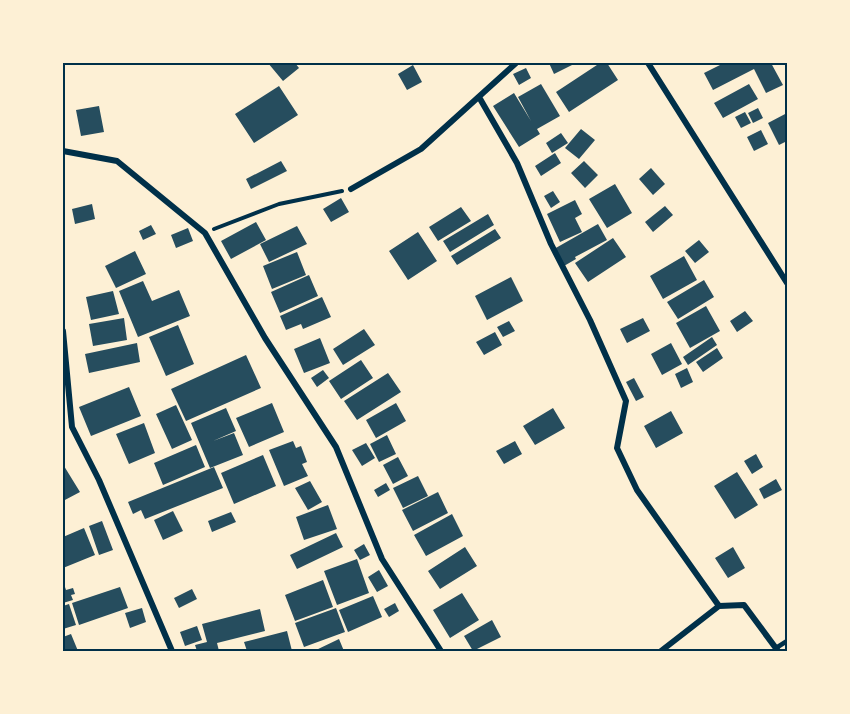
<svg xmlns="http://www.w3.org/2000/svg" width="850" height="714" font-family="Literata,serif">
  <style>
    .building { fill: #264d5e }
    .lines { fill: none; stroke-linecap: round; stroke-linejoin: round }
    .path { stroke: #003049; stroke-width: 4 }
    .service { stroke: #003049; stroke-width: 4.5 }
    .minor { stroke: #003049; stroke-width: 6 }
    .neatline { fill: none; stroke: #003049; stroke-width: 2 }
  </style>
  <rect width="100%" height="100%" fill="#fdf0d5"/>
  <path class="building" d="M268 63H295L299 68 283 81Z
    M549 63H576L554 74Z
    M600 63H607L618 80 569 112 556 92Z
    M724 63H771L783 85 766 93 754 69 713 90 704 73Z
    M413 65 422 82 407 90 398 74Z
    M526 68 531 78 519 85 513 74Z
    M541 84 560 116 537 129 540 134 519 147 493 106 514 93 531 121 518 97Z
    M749 84 758 99 723 118 714 103Z
    M279 86 298 115 254 143 235 114Z
    M99 106 104 132 81 136 76 110Z
    M758 108 763 118 753 123 748 113Z
    M745 112 751 123 741 128 735 117Z
    M787 113V141L779 145 768 123Z
    M581 129 595 140 579 159 565 148Z
    M761 130 768 144 754 151 747 137Z
    M561 133 568 143 552 153 546 143Z
    M555 153 561 163 541 176 535 166Z
    M281 161 287 171 251 189 246 179Z
    M584 161 598 175 585 188 571 173Z
    M651 168 665 184 653 195 639 179Z
    M615 184 632 213 607 228 589 199Z
    M553 191 560 202 551 208 544 196Z
    M341 198 349 212 331 222 323 209Z
    M575 200 582 214 575 218 582 232 560 242 547 214Z
    M92 204 95 219 75 224 72 209Z
    M665 206 673 215 653 232 645 222Z
    M461 207 471 221 438 241 429 227Z
    M488 214 494 225 450 252 443 241Z
    M256 222 266 240 231 259 221 241Z
    M598 224 607 240 575 257 576 259 564 266 554 249Z
    M151 225 156 234 143 240 139 231Z
    M297 226 307 244 269 262 260 244Z
    M188 228 193 241 176 248 171 235Z
    M495 229 501 238 457 265 451 256Z
    M418 232 437 261 408 280 389 251Z
    M613 238 626 257 588 282 575 263Z
    M699 240 709 252 695 263 685 251Z
    M135 251 146 274 116 288 105 266Z
    M297 252 306 275 272 289 263 266Z
    M684 256 697 280 663 299 650 276Z
    M309 275 318 296 280 313 271 292Z
    M511 277 523 301 487 320 475 296Z
    M704 280 714 297 678 319 667 302Z
    M143 281 152 301 179 290 190 316 138 337 119 291Z
    M113 291 119 314 91 320 86 297Z
    M322 297 331 317 303 329 301 324 286 330 280 316Z
    M706 306 720 331 690 348 676 323Z
    M745 311 753 321 737 332 730 321Z
    M124 318 127 340 93 346 89 324Z
    M643 318 650 331 627 343 620 329Z
    M509 321 515 331 503 337 497 327Z
    M178 325 194 364 166 376 149 337Z
    M364 329 375 345 343 365 333 349Z
    M495 332 502 345 484 355 476 342Z
    M712 337 717 345 688 365 683 357Z
    M320 338 330 363 304 373 294 349Z
    M137 343 140 362 89 373 85 354Z
    M671 343 682 364 662 375 651 354Z
    M717 348 723 358 703 372 696 362Z
    M246 355 261 388 186 421 171 389Z
    M361 360 373 378 341 399 329 381Z
    M687 368 693 382 681 388 675 374Z
    M323 370 329 378 317 387 311 378Z
    M388 373 401 392 357 420 344 401Z
    M634 378 644 397 636 401 626 382Z
    M129 387 141 416 91 436 79 407Z
    M272 403 284 432 249 447 236 418Z
    M396 403 406 421 376 438 366 420Z
    M176 405 192 440 172 449 156 414Z
    M226 408 236 431 213 441 234 433 243 455 210 468 191 423Z
    M553 408 565 428 535 445 523 426Z
    M671 411 683 433 656 448 644 426Z
    M144 423 155 453 129 464 116 434Z
    M387 435 396 454 379 462 370 444Z
    M293 441 296 448 301 446 307 462 302 464 308 476 284 486 269 450Z
    M515 441 522 454 504 464 496 451Z
    M366 443 375 458 362 466 352 450Z
    M196 445 205 467 163 485 154 463Z
    M756 454 763 467 752 474 744 461Z
    M263 455 276 486 234 504 221 473Z
    M398 457 408 476 393 484 383 465Z
    M64 466 80 492 63 501V467Z
    M214 467 223 488 145 519 141 510 133 514 128 502Z
    M737 472 758 505 735 519 714 486Z
    M418 476 428 496 403 508 393 488Z
    M776 479 782 490 764 499 759 489Z
    M310 481 322 502 308 510 295 488Z
    M386 483 390 490 378 497 374 490Z
    M438 492 448 513 413 531 402 510Z
    M328 505 337 529 304 540 296 517Z
    M173 511 183 531 163 540 154 520Z
    M231 512 236 522 212 532 208 521Z
    M452 514 463 536 426 556 414 535Z
    M102 521 113 550 99 555 89 526Z
    M84 528 95 555 63 568V537Z
    M336 533 343 547 297 569 290 555Z
    M364 544 370 555 360 560 354 550Z
    M465 547 477 566 440 589 428 571Z
    M733 547 745 568 728 578 715 558Z
    M357 559 369 593 337 605 324 571Z
    M379 570 388 586 377 592 368 577Z
    M323 580 333 607 295 621 285 595Z
    M63 581 66 590 73 588 75 594 71 595 73 600 63 603Z
    M120 587 128 608 79 625 72 603Z
    M192 589 197 599 179 608 174 598Z
    M462 593 479 620 450 638 433 610Z
    M373 596 382 617 348 632 339 610Z
    M395 603 399 611 389 617 384 609Z
    M69 604 76 625 63 629V606Z
    M142 608 146 622 130 628 125 613Z
    M336 608 345 632 304 647 295 623Z
    M260 609 265 631 217 643 219 651H197L195 645 207 642 202 624Z
    M492 620 501 637 473 651 464 636Z
    M197 626 202 640 185 646 180 632Z
    M287 631 292 651H247L244 642Z
    M71 634 78 651H63V637Z
    M339 639 344 651H314Z"/>
  <g class="lines">
    <path class="path" d="M214 229 279 204 342 191"/>
    <path class="service" d="M776 648 787 641"/>
    <path class="minor" d="M648 63 787 283
      M479 97 517 163 551 244 590 320 626 401 617 448 637 490 719 606 744 605 778 651
      M63 151 117 161 205 233 265 338 336 447 382 559 441 651
      M351 189 421 149 516 63
      M63 331 72 427 99 480 172 651
      M661 651 719 606"/>
  </g>
  <rect width="850" height="714" fill="none" stroke="#fdf0d5" stroke-width="129"/>
  <rect x="64" y="64" width="722" height="586" class="neatline"/>
</svg>
